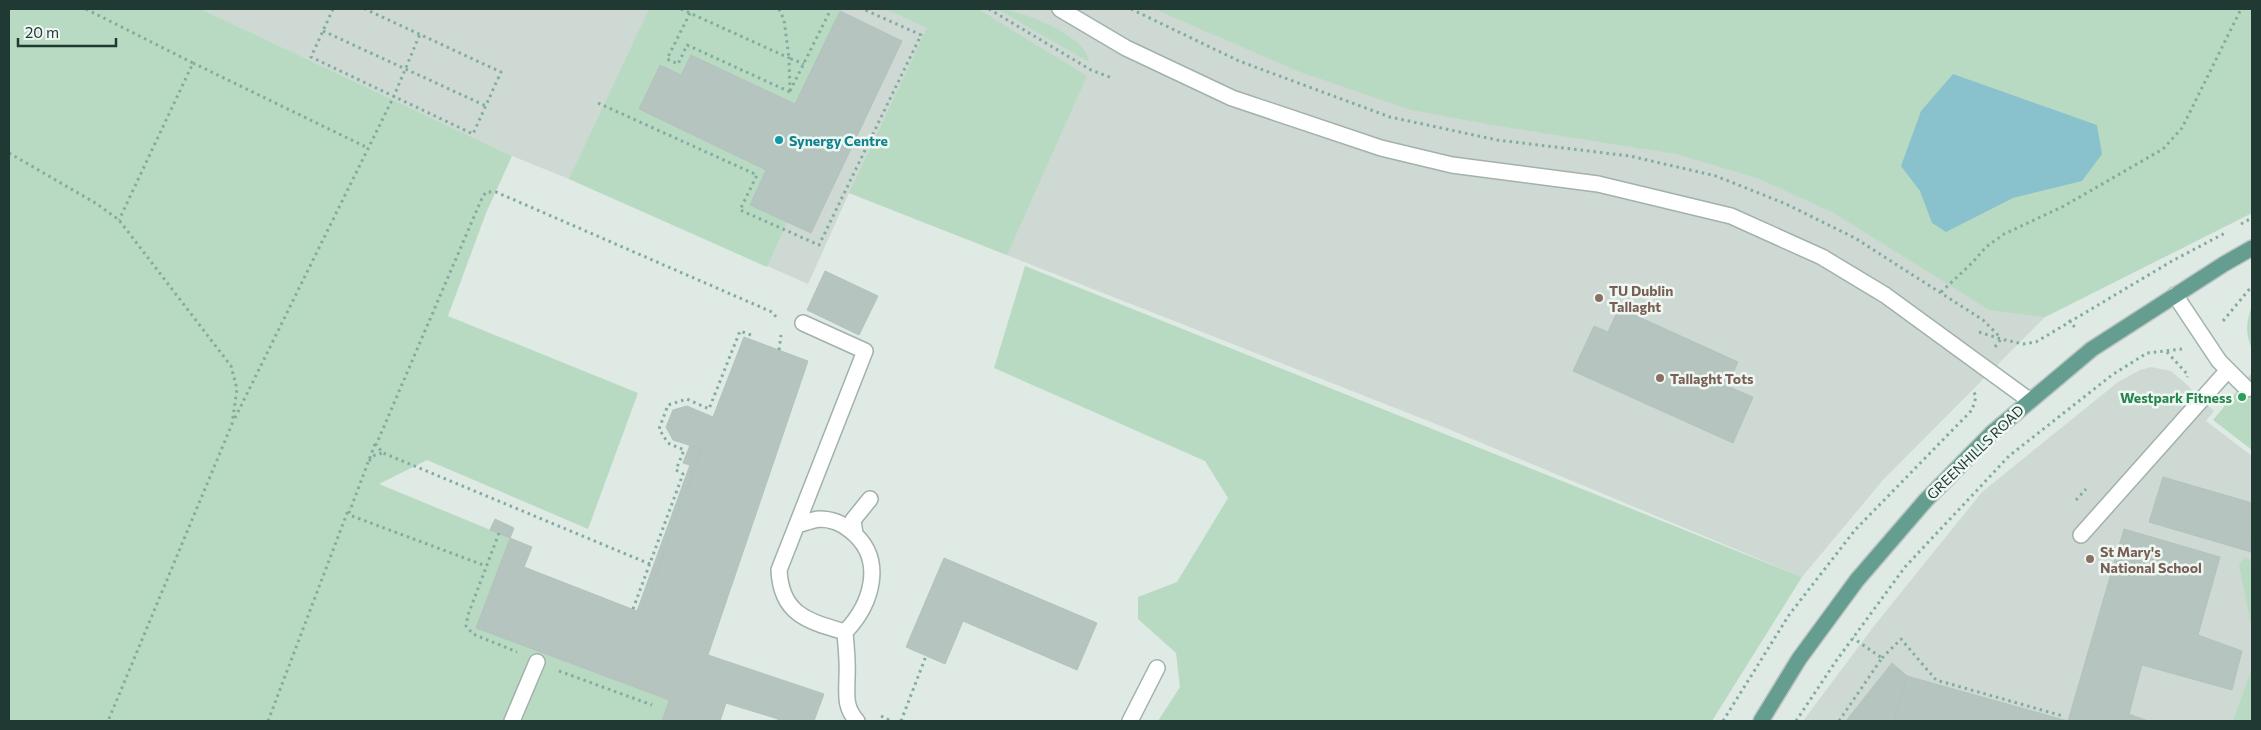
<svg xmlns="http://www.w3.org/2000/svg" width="2261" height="730" font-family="Commissioner,sans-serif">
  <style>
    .built { fill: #ced9d4 }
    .green { fill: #b9dac2 }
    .water { fill: #89c2cd }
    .building { fill: #b5c4be; stroke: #b2c3bc }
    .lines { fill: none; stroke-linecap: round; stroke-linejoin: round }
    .minor-casing { stroke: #a2b1ac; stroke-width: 18 }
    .major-casing { stroke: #bcc4c2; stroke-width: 18 }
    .path { stroke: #81ac9f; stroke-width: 3; stroke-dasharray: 2.5 4; stroke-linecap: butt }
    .minor { stroke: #fff; stroke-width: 15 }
    .major { stroke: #659e90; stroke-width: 15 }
    .culture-dot { fill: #0f9aa8; stroke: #eff7f3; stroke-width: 2 }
    .education-dot { fill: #8d6e63; stroke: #eff7f3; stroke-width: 2 }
    .leisure-dot { fill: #2e9e5b; stroke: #eff7f3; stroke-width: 2 }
    .labels { text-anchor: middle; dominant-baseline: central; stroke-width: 5; stroke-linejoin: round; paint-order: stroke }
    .culture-label { font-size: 14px; font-weight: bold; fill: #0d838f; stroke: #eff7f3; text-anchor: start }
    .education-label { font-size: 14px; font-weight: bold; fill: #785e54; stroke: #eff7f3; text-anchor: start }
    .leisure-label { font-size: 14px; font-weight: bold; fill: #27864d; stroke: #eff7f3; text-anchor: end }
    .street-label { font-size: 14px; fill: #213933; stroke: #eff7f3 }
  </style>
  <rect width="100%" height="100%" fill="#dfeae5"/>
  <path class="built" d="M201 9H2252V213L2045 317 1883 480 1802 577 1441 426 849 193 808 284 569 179 512 156Z
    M2151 367 2171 371 2184 382 2214 411 2206 421 2252 456V721H1803L1874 626 1982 492 2118 382 2140 370Z"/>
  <path class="green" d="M9 9H201L512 156 486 213 448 316 638 393 588 529 427 460 379 484 510 538 476 628 669 700 662 721H9Z
    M649 9H835L840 11 795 104 691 55 681 75 659 66 639 109 766 170 750 205 787 222 767 267 569 179Z
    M885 9H978L1087 76 1007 255 849 193 927 28Z
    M997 9C1020 9 1088 36 1089 62Z
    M1154 9H2252V213L2045 317 1989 310 1832 212 1757 178 1676 154 1492 125 1411 110 1300 72Z
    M1025 266 1802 577 1712 721H1158L1180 687 1176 653 1138 619V597L1177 582 1228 498 1205 461 994 368Z
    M2252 306V349C2245 333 2246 322 2252 306Z
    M2252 373V450L2213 420Z
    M2245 557 2252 561V630L2239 565Z
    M2252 668V721H2233Z"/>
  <path class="water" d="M1953 74 2097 125 2102 154 2082 181 2013 198 1946 232 1932 223 1920 191 1901 166 1921 111Z"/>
  <path class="building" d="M840 11 902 41 811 233 750 205 766 170 639 109 660 65 681 75 691 55 795 104Z
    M825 271 878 296 859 335 807 310Z
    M1619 308 1738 362 1727 386 1753 397 1733 443 1573 371 1594 326 1608 332Z
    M744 337 808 361 708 655 824 694 814 721H777L778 719 726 703 720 721H662L669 700 476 628 510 538 532 547 524 567 642 613 701 449 673 440 666 427 673 410 687 406 713 417Z
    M690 445 701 449 642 613 637 611 690 465 683 463Z
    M2163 477 2252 503 2251 552 2149 522Z
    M495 519 514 528 510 538 490 530Z
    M2124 529 2220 557 2198 635 2242 651 2232 690 2142 665 2129 714 2148 721H1894L1907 676 2068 721Z
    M944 558 1097 623 1077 670 963 621 945 664 906 647Z
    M1892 663 1907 676 1894 721H1846Z"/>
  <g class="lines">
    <g class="minor-casing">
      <path id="minor" d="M1060 9 1126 48 1232 98 1381 148 1452 165 1598 184 1731 216 1822 257 1885 295 2029 400
        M2175 295 2219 361 2247 389
        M803 323 865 351 779 570C781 614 807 621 845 632
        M797 525C804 523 812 520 819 519 832 519 842 523 851 531 886 559 872 604 845 632 846 647 848 662 847 676 847 694 844 707 857 721
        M855 534 853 520 870 499
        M2081 535 2228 370
        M512 721 537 662
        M1130 721 1157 668"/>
    </g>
    <g class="major-casing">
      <path id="major" d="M1761 721 1799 659 1857 580 1926 500 1992 433 2092 349 2224 264 2252 248"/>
    </g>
    <path class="path" d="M86 9 193 63 119 220
      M333 9 311 57 473 134 501 72 365 9
      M681 9 789 58 790 92
      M779 9 784 20 789 58 804 64
      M989 9 1091 70 1112 78
      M1131 9 1239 61 1390 117 1497 140 1630 156 1716 176 1786 204 1855 238 1983 320 2001 338
      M690 13 667 59 678 64 687 45 790 92
      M323 31 486 106
      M193 63 368 148
      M790 91 831 9
      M598 103 757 175 740 210 819 245 921 35 863 9
      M9 153 97 204 119 220 231 366 237 389 232 424 108 721
      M2241 224 2252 218
      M1941 292 1972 263 1986 247 2004 234 2064 206 2163 149 2182 128 2241 9
      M2069 320 2077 330
      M2223 321 2252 286
      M1979 332 2001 339
      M1995 347 2001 339 2023 344 2036 342 2172 261 2227 232
      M779 350 781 335
      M2167 352 2188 375 2187 377
      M235 418 394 96 420 34
      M375 444 349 513 352 516 486 566
      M369 461 375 455 383 453
      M2076 500 2086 489
      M499 533 468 615 466 626 473 634 517 652
      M650 564 383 453 376 445 482 198 486 192H496L772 312 778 319
      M633 609 683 474 676 470 684 450 668 443 659 429 668 405 687 399 709 409 740 331 751 335
      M1882 658 1901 639 1936 680 2063 716
      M559 671 652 705
      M881 716 891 721
      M268 721 349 508
      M901 721 926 656
      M1723 721 1789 615 1855 530 1972 410 1976 397 1974 392
      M1796 721 1836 661 1905 567 2009 456 2112 375 2147 353 2182 349
      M1839 721 1882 658 1853 638"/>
    <use href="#minor" class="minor"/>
    <use href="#major" class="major"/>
  </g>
  <circle class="culture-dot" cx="779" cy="140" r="5"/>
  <g class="education-dot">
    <circle cx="1599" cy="298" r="5"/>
    <circle cx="1660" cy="378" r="5"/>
    <circle cx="2090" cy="559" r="5"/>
  </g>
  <circle class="leisure-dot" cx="2242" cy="397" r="5"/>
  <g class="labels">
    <g class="culture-label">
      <text x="789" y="140">Synergy Centre</text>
    </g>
    <g class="education-label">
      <text x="1609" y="290">TU Dublin<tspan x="1609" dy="16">Tallaght</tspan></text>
      <text x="1670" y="378">Tallaght Tots</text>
      <text x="2100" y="551">St Mary's<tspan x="2100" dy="16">National School</tspan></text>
    </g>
    <g class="leisure-label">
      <text x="2232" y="397">Westpark Fitness</text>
    </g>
    <g class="street-label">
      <text transform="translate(1975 452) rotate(-44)">GREENHILLS ROAD</text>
    </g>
  </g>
  <rect width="2261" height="730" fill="none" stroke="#213933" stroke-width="20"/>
  <path d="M18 38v8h98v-8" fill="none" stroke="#213933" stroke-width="2.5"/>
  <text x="25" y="38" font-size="15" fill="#213933" stroke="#eff7f3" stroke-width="4" paint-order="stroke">20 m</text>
</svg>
